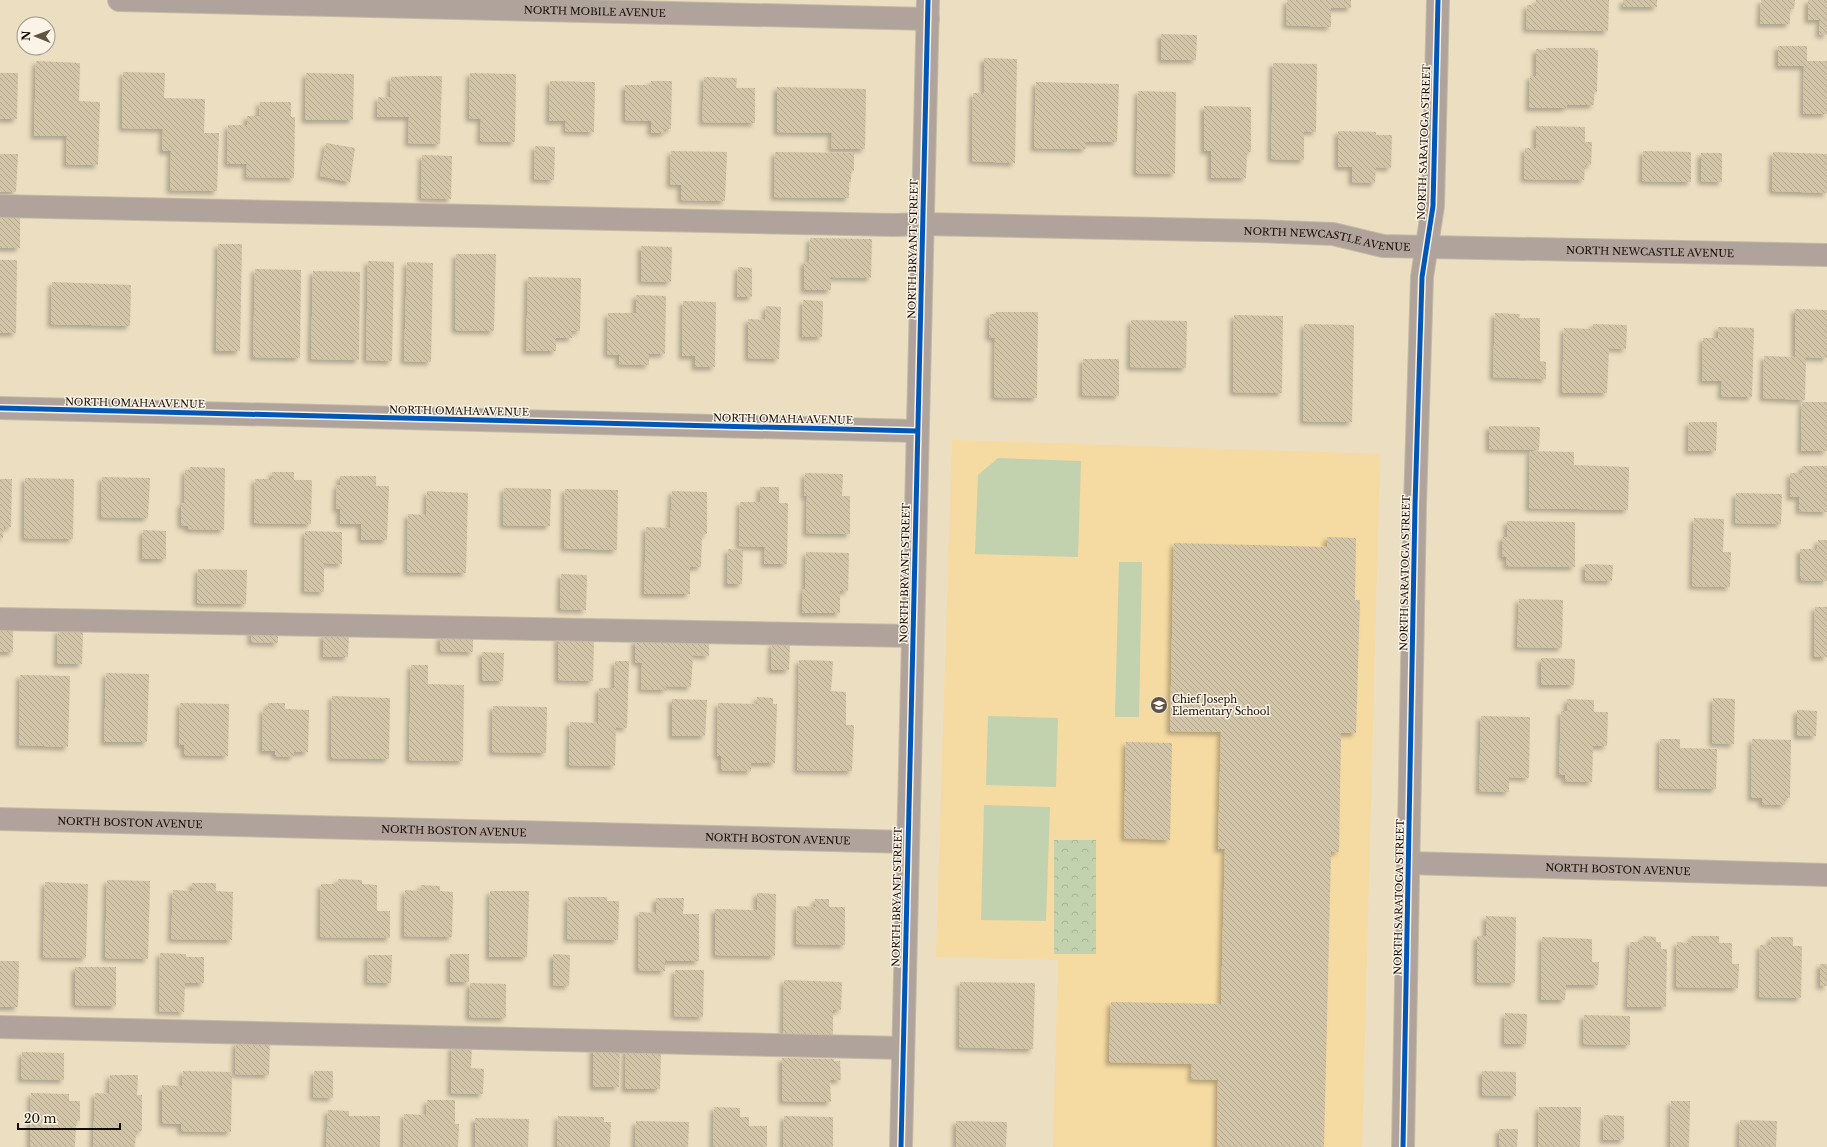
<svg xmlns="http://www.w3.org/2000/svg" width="1827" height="1147" font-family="'Libre Baskerville',serif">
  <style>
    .built { fill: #f5daa2 }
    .forest { fill: url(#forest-crowns) }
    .pitch { fill: #c2d2ae }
    .building { fill: url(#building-back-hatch); filter: url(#shadow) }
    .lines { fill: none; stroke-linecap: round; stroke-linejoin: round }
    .minor-casing { stroke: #c6bba5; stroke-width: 24 }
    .minor { stroke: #b0a39b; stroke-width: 22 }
    .cycleway-casing { stroke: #faf3e6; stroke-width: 8 }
    .cycleway { stroke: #0057b8; stroke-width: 5 }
    .labels { text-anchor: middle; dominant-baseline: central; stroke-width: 3; stroke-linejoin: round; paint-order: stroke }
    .street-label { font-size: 10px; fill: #140b00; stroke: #faf3e6 }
    .poi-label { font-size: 10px; fill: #140b00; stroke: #faf3e6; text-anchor: start }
  </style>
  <defs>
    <pattern id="forest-crowns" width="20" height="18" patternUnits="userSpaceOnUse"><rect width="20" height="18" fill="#c2d2ae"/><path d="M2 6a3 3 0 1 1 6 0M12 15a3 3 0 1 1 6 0" fill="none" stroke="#a6b394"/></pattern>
    <pattern id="building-back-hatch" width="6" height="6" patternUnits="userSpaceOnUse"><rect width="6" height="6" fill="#d2c4a6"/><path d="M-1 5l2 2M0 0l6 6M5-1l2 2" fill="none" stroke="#b3a78d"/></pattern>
    <filter id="shadow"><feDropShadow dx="-3.5" dy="3.5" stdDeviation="2" flood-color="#0004"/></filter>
  </defs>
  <rect width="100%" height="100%" fill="#ecdec0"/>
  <path class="built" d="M952 440 1380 454 1362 1147H1053L1058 960 936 957Z"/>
  <path class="forest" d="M1054 840H1096V954H1054Z"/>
  <path class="pitch" d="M998 458 1081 461 1078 557 975 554 978 475Z
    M1119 562H1142L1139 717H1115Z
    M988 716 1058 718 1056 787 986 785Z
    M984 805 1050 807 1046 921 981 920Z"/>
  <path class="building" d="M1287 0H1351V8H1331V27L1286 25Z
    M1536 0H1609L1608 31 1526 29 1527 5H1536Z
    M1623 0H1657V7H1623Z
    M1761 0H1795L1794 9H1790V24H1760Z
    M1808 0H1827V35L1819 34 1820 20H1808Z
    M1161 34 1197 35 1196 60H1161Z
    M1778 46H1807V61H1827V114H1803L1804 66H1778Z
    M1546 48H1595V50H1598L1597 92H1594V105H1567V108H1529L1530 76H1536V49L1546 50Z
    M984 58 1017 59 1015 163 972 161 973 93H984Z
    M36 61 80 63 79 101 100 102 98 165 66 164 67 136H34Z
    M1273 63 1317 64 1316 132 1304 131V160L1271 159Z
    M123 72 165 73 164 98 205 99 204 133H219L217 191 170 190 171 151H162L163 129 122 128Z
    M0 73H18L17 119H0Z
    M306 73 354 74 353 120H305Z
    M470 73 516 74 515 142 480 141 481 119 469 118Z
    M410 76H442L440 144 408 143 409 117H377L378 97 390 98 391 77Z
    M704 77 737 78 736 88H755V123L702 122Z
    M550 81 595 82 594 132 565 131 566 121H549Z
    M651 81H672L671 129H665V133H651V121L625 120V85H651Z
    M1036 82 1119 84 1117 142H1086V149L1034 148Z
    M777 87 866 89 865 149H831L832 133 777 132Z
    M1138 91 1176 92 1175 174 1136 173Z
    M260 102H291V117H295L294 178 246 177 247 164H227L228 125H247V116H259Z
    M1204 106 1251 107V152H1247L1246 178H1211V151H1204Z
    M1536 126 1585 127V142H1592L1591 165H1585L1584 180 1524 179 1525 148H1536Z
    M1338 131 1376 132V135H1392L1391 168 1376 167 1375 183 1352 182V167H1338Z
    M326 143 355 148 350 182 320 176Z
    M535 146 555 147 554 180 534 179Z
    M671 151 727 152 725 201 681 200V185L670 184Z
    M1643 151 1691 152V182L1642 181Z
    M775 152 854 153V171H851V182H849V198L774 197Z
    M1773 152 1827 154V193L1772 191Z
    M1701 153H1722V182L1701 181Z
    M0 154H18L16 192H0Z
    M422 155 452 156 451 199 421 198Z
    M0 215H20V248H0Z
    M810 238 872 239 871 278 831 277V290H804V261H809Z
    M218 244H242L240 351H216Z
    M641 246 672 247 671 282 641 281Z
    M456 254H496L494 331 455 330Z
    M0 260H17L16 333H0Z
    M368 261 394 262 392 361 366 360Z
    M407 262 433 263 431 362 404 361Z
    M738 267 752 268V297H737Z
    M255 269 301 270 300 358 253 357Z
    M313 271 360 272 359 360 311 359Z
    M528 277 581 278 580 331H572V338H556V351H526Z
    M52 282 131 285 130 326 51 324Z
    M636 295 666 296 665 354H649V365L619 364V355L607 354 608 313H636Z
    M803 300 823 301 822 337H802Z
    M683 301 716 302 715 367H695V356H682Z
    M766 306 781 307 779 359 748 358V319L765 320Z
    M1795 309 1827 310V358L1806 357 1805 400 1763 398 1764 356 1795 357Z
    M996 312H1038L1037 398 994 397 995 338 989 337 990 314H995Z
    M1495 313 1520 314 1519 318H1540V361L1546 362V379L1493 377Z
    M1234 315 1283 316 1282 393 1233 392Z
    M1131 320 1187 321 1186 368 1130 367Z
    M1304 324 1354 325 1352 422 1303 421Z
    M1593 324 1627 325 1626 349 1609 348 1607 393H1562L1564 328 1592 329Z
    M1718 327 1754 328 1752 397 1721 396 1722 381H1702L1703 338H1718Z
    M1083 359H1119V396L1082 395Z
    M1802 402H1827V451H1801Z
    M1689 422H1717L1716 451H1688Z
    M1489 426 1540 427 1539 450 1489 449Z
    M1530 451 1574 452V465L1629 467 1628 510 1529 508Z
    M1802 466H1827V512L1799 511V497H1790V473H1802Z
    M190 467 225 468 224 530 188 529V526L181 525V503H184L185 470H190Z
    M272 472H294V480H312L311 524 254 523 255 479H272Z
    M805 473 843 474 842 496H850V534L806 533 807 496H804Z
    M340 476H376V486H389L387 540H361V524H340V509H336L337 485H340Z
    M102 477 150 478 148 518 101 517Z
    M25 478 74 479 73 539 24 538Z
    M0 479H12L11 527H4L3 538H0Z
    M760 487H779V503H788L787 564H764L765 547 739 546 740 502H760Z
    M504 488 551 489 550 526 503 525Z
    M565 489 618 490 617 550 564 548Z
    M427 491 468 493 466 573 407 572 408 514 426 515Z
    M672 491 707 492V534H702L701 567H690V594H644L646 527 670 528Z
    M1736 493 1782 494 1781 524 1735 523Z
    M1694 518 1724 519 1723 552H1731L1730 587 1692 586Z
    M1507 521 1575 522V567L1506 566 1507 557H1502V537H1507Z
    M143 530 166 531V559H142Z
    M305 531 342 532V564L324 563V592L304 591Z
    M1327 537 1356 538 1355 600H1360L1356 733H1341L1339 852H1331L1324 1147H1217L1218 1080 1191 1079 1192 1064 1109 1062 1111 1002 1221 1004 1225 849H1218L1221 732 1170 731 1174 543 1327 547Z
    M1818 540H1827V581L1801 580V578H1800V549H1817Z
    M728 549 743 550 742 584H727Z
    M806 552 849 553 848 591H840V613H802L803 589H805Z
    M1585 564 1613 565 1612 581 1585 580Z
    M198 569 247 570 246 604 197 603Z
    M561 574 587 575 586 610 560 609Z
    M1519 599 1563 600 1562 648 1517 647Z
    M1815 607H1827V657H1814Z
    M0 622 13 623V652H0Z
    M251 629 278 630V643L251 642Z
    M58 630 83 631 82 664H57Z
    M323 634 349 635 348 657H323Z
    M440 636 473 637V652L440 651Z
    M558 637 594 638 593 681 558 680Z
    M709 638V656L693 655 691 687 666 686V690L641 689 642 663 635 662V640Z
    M772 643 790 644 789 670H771Z
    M482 652 504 653 503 681H482Z
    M1541 658 1575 659 1574 685H1541Z
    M799 660 833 661 831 691 846 692V725H854L852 771 797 770Z
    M615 661H629L627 728 616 727 615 766 569 765 570 722 598 723 599 688H614Z
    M411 665H428V684L464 685 463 761 409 760Z
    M106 673 149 674 147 742H104Z
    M20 675 70 676 68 747 19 745Z
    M332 696 390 698 389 759 331 758Z
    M757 697 773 698V704H777L775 763H751V771L721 770V756H717L718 703 757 704Z
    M1713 698 1735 699 1734 744 1712 743Z
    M672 699 707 700 705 736H672Z
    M1567 699 1594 700V712H1608L1607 746H1593L1592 782 1565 781V775H1559L1561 711H1567Z
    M180 703 229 704 228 756 184 755V745H179Z
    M268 703H285V709L309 710 308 752H294V757L275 756V751H262L263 709H268Z
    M493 706 547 707 546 753 492 752Z
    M1797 710 1817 711 1816 736H1797Z
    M1481 716 1530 717 1529 778 1509 777V792L1479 791Z
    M1660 739H1680V748L1717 749 1716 789 1659 788Z
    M1752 739 1791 740 1790 798H1785V805L1762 804V798H1751Z
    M1126 742 1172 743 1170 840 1124 838Z
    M338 879 362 880V884L377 885V911H390V938L320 937 321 884H338Z
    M107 880 150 881 148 959 105 958Z
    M45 882 88 884 86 958 43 957Z
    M192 883H216V891L233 892 232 940 171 939 173 890 192 891Z
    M421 885 440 886V891L453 892 452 937 404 936 405 890 421 891Z
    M490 891H529L527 957H489Z
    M757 893 776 894 775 956 715 955V909L757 910Z
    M568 897H607V901H619L618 940 567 939Z
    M656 898H684L683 914H699V961H665V971L638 970 639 912 656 913Z
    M815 899H829V907H845V945L796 944 797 906 815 907Z
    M1486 916 1516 917 1515 983 1477 982V936H1486Z
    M1643 936 1656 937V942H1661V949H1667L1666 1007H1627L1630 942H1642Z
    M1691 936H1719V943H1732V964H1739L1738 988 1676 987 1677 942 1691 943Z
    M1542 937 1592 939V962H1599L1598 985H1566L1565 1000H1541Z
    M1771 937H1793V946H1802L1801 998 1759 997 1760 945H1770Z
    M160 953 186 954V957H204V983H185L184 1012 159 1011Z
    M450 954H469V982H450Z
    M553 954 570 955 569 986 553 985Z
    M368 955H392L391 983 367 982Z
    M0 961H19L18 1007H0Z
    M1820 964H1827V986H1820Z
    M75 967H116V1006L75 1005Z
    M675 970H704L703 1017 674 1016Z
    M784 980 842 982 841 1010H833V1040L783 1039Z
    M960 982 1035 983 1033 1049 959 1047Z
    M470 983 506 984V1018L469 1017Z
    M1505 1013 1527 1014 1526 1044H1504Z
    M1584 1015 1630 1016V1045L1583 1044Z
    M236 1042H270L269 1075 235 1074Z
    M452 1046H472L471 1068 484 1069 483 1094 451 1093Z
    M593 1047H620L619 1087H593Z
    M626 1048 661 1049 660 1089H625Z
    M22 1052 64 1053V1080L21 1079Z
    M782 1058 834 1059V1061H840L841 1080H830L831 1102 782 1101Z
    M183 1071 232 1072 231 1132 181 1131V1124L162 1123V1085L182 1086Z
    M314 1071H333V1098L313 1097Z
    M1482 1071 1516 1072V1096L1482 1095Z
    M110 1075H138L137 1095H142V1131H136L135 1147H93L95 1093 109 1094Z
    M31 1093 69 1094V1101H80V1121H76L75 1147H30Z
    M427 1100H455V1124H459L458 1147H403L404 1114 426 1115Z
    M1671 1101H1690L1689 1147H1670Z
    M714 1107 740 1108V1117H749V1126H767V1147H713Z
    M1539 1107H1581L1580 1147H1538Z
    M328 1110 349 1111V1116H380V1147H326Z
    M1604 1115 1624 1116V1140H1603Z
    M558 1116 604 1117V1122H611L610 1147H557Z
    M784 1116 833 1117V1147H783Z
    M475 1118 529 1119 528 1147H475Z
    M1740 1120 1777 1121 1776 1147H1739Z
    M636 1121 689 1122 688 1147H635Z
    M956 1121 1007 1122 1006 1147H956Z
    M1499 1129H1518L1517 1147H1499Z"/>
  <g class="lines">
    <g class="minor-casing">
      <g id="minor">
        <path id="s1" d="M119 0 928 19"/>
        <path id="s2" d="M0 206 894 225 922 224 1257 231 1333 234 1383 246 1827 255"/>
        <path d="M0 408 917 431"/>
        <path d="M0 619 912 636"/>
        <path id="s3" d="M0 819 908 842"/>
        <path id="s4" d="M1408 863 1827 875"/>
        <path d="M0 1027 903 1048"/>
        <path d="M901 1147 928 0"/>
        <path d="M1403 1147 1415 505 1422 277 1433 206 1438 0"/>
      </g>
    </g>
    <use href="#minor" class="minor"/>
    <g class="cycleway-casing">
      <path id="cycleway" d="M0 408 917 431
        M901 1147 928 0
        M1403 1147 1415 505 1422 277 1433 206 1438 0"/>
    </g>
    <use href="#cycleway" class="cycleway"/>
  </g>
  <defs>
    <g id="school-disc" transform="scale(0.9)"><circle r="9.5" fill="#605543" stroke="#faf3e6"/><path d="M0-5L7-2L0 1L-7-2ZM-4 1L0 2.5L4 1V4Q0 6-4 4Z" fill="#fff"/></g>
  </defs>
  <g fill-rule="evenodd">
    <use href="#school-disc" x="1159" y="705"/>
  </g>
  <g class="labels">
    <g class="street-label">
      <text stroke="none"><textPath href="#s1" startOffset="476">NORTH MOBILE AVENUE</textPath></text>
      <text transform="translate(1424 142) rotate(-88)">NORTH SARATOGA STREET</text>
      <text stroke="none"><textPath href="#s2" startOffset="1328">NORTH NEWCASTLE AVENUE</textPath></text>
      <text transform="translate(913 249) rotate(-89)">NORTH BRYANT STREET</text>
      <text stroke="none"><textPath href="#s2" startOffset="1652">NORTH NEWCASTLE AVENUE</textPath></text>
      <text transform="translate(135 403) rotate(1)">NORTH OMAHA AVENUE</text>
      <text transform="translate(459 411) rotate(1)">NORTH OMAHA AVENUE</text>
      <text transform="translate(783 419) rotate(1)">NORTH OMAHA AVENUE</text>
      <text transform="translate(905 573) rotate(-89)">NORTH BRYANT STREET</text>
      <text transform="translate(1405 573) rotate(-89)">NORTH SARATOGA STREET</text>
      <text stroke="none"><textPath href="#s3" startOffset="130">NORTH BOSTON AVENUE</textPath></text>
      <text stroke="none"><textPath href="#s3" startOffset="454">NORTH BOSTON AVENUE</textPath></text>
      <text stroke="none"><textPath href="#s3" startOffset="778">NORTH BOSTON AVENUE</textPath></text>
      <text stroke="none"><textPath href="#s4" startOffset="210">NORTH BOSTON AVENUE</textPath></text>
      <text transform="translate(897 897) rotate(-89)">NORTH BRYANT STREET</text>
      <text transform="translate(1399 897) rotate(-89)">NORTH SARATOGA STREET</text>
    </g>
    <g class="poi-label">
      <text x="1172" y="699">Chief Joseph<tspan x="1172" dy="12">Elementary School</tspan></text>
    </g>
  </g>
  <g transform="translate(36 36) rotate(271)"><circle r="19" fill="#faf3e6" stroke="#9e968a"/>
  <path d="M0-3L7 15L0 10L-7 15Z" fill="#605543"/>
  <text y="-6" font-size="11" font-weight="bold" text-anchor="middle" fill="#140b00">N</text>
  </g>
  <path d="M18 1123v6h102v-6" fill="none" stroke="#140b00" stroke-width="2"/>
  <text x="24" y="1123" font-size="12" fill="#140b00" stroke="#faf3e6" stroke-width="3" paint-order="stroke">20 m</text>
</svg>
